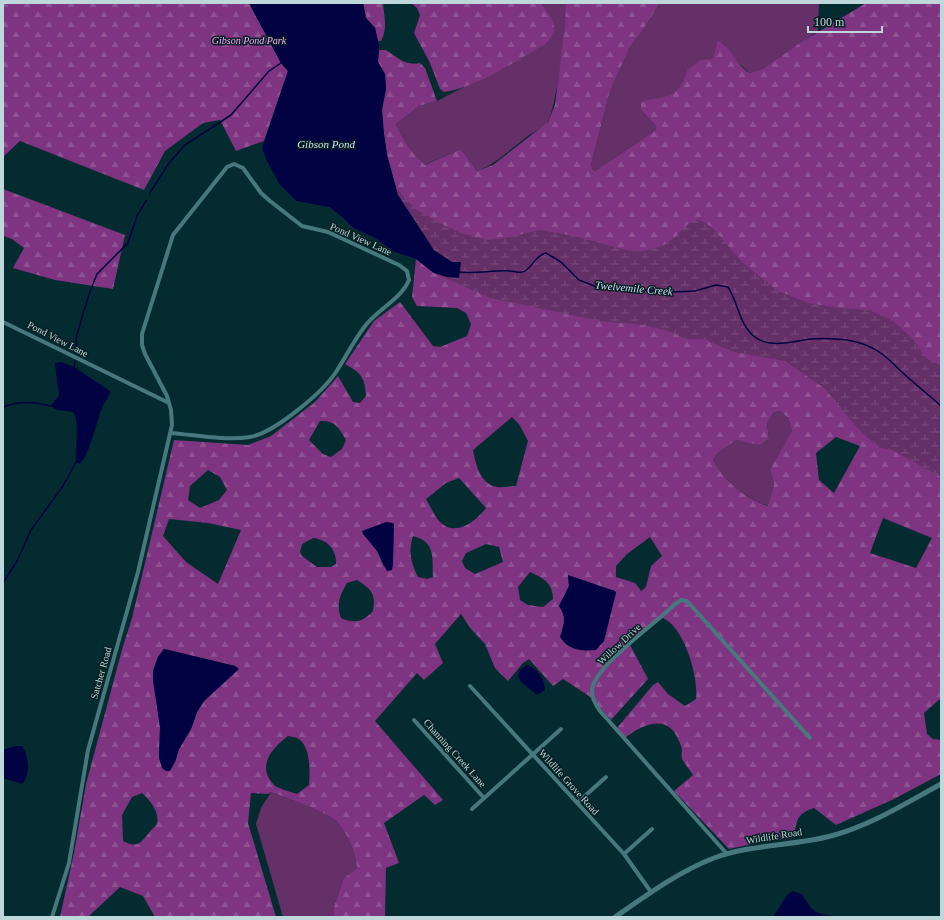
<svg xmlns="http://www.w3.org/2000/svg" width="944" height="920" font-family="Georgia,serif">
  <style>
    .green { fill: #653068 }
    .forest { fill: url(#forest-firs); fill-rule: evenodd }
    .wetland { fill: url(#wetland-marsh) }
    .water { fill: #010241 }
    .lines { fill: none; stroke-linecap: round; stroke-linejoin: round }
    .stream { stroke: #010241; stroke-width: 1.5 }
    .minor { stroke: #47787e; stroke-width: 4 }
    .tertiary { stroke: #47787e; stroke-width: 5 }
    .labels { text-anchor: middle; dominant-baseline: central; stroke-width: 3; stroke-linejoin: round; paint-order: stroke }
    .park-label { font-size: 10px; font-style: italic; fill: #f7a9f9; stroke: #062023 }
    .street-label { font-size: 10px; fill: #bed7da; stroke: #062023 }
    .water-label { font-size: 11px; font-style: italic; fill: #d2ddf5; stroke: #062023 }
  </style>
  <defs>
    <pattern id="forest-firs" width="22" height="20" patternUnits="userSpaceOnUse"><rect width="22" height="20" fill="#7e3481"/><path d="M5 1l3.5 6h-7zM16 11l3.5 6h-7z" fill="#8e5192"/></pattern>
    <pattern id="wetland-marsh" width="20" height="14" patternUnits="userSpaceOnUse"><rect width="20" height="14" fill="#653068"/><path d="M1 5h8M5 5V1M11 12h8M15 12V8" fill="none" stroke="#794d7d"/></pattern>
  </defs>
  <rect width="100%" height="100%" fill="#042b30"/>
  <path class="green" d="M541 3H566C568 19 556 113 547 123 541 129 531 133 524 139 508 151 497 163 477 171L461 149 424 165C411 153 403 140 396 124L419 106 437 101 543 46 551 17Z
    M660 3H819L818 31 764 68 750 73 737 62 723 43 713 59 687 70C681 93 674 98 651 100L641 110 656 126V130L595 171 593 170 591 165 610 91 630 47 643 30Z
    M780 411 788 418 792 431 770 469 774 485 769 506C745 498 725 482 713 460L718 453 736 440 751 442 769 438 767 424 773 413Z
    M271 792C284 797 327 812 336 821 348 833 355 852 357 868L343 879 334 907V917H283L256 824 261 808Z"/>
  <path class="forest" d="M3 3H249L281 63 288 71 264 141 236 151 220 120 203 123 165 151 144 190 20 141 3 157Z
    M363 3H383C384 17 388 27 381 41H378L375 28 366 18Z
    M411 3H541C554 20 561 30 543 46 513 62 477 87 444 92L440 89 430 63 414 33 420 15 417 8Z
    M566 3H660L643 30 630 47 610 91 591 165 593 170 595 171 656 130V126L641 110V102C667 95 679 100 687 70L701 60 713 59 718 41C732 47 736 66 750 73L764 68 803 41 866 3H941V698L924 713 927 734 933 739 941 740V774L894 799 836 825 814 808C797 813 796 821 794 838L766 841 729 849 674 791 693 775C689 769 685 764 682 759 681 755 682 753 682 749 681 745 678 739 676 735 664 714 640 726 625 738L617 728 653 685 658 682 668 694 685 706 696 699C699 677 684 627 663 618L628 641 648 679 611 720 589 696 563 679 553 686 529 659 523 663 508 681 495 668 485 644 471 629 461 614 435 644 443 663 424 680 417 673 375 721 443 800 435 805 424 795 384 823 399 863 386 868 385 916 334 917V907L343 879 357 868C355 852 348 833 336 821 327 812 284 797 271 792L268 794 251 793 248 823 276 917H155L143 896 120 887 88 917H60L74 853 86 784 123 646 132 618 174 440 248 445 271 436 315 402 338 376 353 402 360 403 366 396C365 377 361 373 345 364L374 321 400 302 433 346 440 347 467 336 471 324 466 313 457 308 417 306 412 297 416 259 434 273 460 262 398 195 387 155 382 120V109L386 89 385 74 378 62 379 50H386C398 58 406 66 420 63L425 68 437 101 419 106 396 124C403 140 411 153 425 165L461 149 477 171 493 165 548 122 555 105 565 26ZM780 411 788 418 792 431 770 469 774 485 768 506C745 498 725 482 713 460L718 453 736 440 760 445 769 438 767 424 773 413ZM512 417 519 424 528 441 516 486C510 486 503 488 497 487 480 484 476 465 473 450ZM320 421C335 420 339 428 346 440L342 449 331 457 323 454 309 440ZM836 437 860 446 834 493 819 480 816 453ZM208 470 220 477 227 490 219 500 200 508 188 500 190 486ZM459 478 486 508C475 522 455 538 439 521 434 515 430 506 426 499L446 483ZM883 518 932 538 916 568 870 553ZM169 519 208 523 241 530 218 584 186 562 163 536ZM393 523V565L384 567 377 550ZM413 536C436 542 432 557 433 577L427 579 418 577C411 563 408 551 413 536ZM650 537 662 556 651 566 646 587 641 591 635 583 616 577V566L627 554ZM313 538C326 539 337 549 336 564L331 567H317L302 556 300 552 302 544ZM486 544 499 547 503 562 475 574 465 568 462 561 466 553ZM530 572C543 578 553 583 553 599L543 607 528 605 520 600 518 587ZM568 576 591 584 560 637C564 625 567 617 559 606L569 586ZM357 580C372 590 376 593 373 611 363 622 354 624 341 618 336 604 340 595 347 583ZM164 649 235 666 238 669 204 701 197 712 191 729 179 749 175 762 159 758 160 727 153 671 158 657ZM288 736C291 737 295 737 297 738 311 745 310 772 309 785L297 794C291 792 279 789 274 785 256 766 272 748 288 736ZM142 793C149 799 160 812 157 823 156 826 151 830 149 833 140 844 137 848 123 841L122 815 132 797Z
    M3 189 125 235 113 289 55 280 13 268 24 248 12 239 3 236Z"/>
  <path class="wetland" d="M398 190 415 209 440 223 461 233 488 240 506 238 540 230 575 236 630 251H645L664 245 675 237 689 223 698 219 712 227 742 262 778 291 809 303 832 307 869 310 892 320 913 339 926 358 941 366V477L892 450 878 447 860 431 824 388 785 361 734 352 703 339H686L668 331 643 325 601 321 490 298 434 273 416 259 394 252 375 238 353 228 343 218 329 207 395 202Z"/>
  <path class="water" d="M249 3H363L366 18 375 28 379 46 378 62 385 74 386 89 382 109 384 134 387 155 398 195 434 250 452 262H461L459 278 447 277 434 273 416 259 394 252 375 238 353 228 343 218 329 207 296 201 280 185 266 159 262 148 288 71 281 63Z
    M61 362 74 367 110 391C109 398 104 402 102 408 97 420 89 458 79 464L76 462C75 450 80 421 73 412L57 410 50 406 59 396 55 363Z
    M386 522 393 523 394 525 393 565 392 570 387 571 377 551 363 534 362 531Z
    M568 575 615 591 616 593 604 641 596 650C581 651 569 651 560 637 564 625 567 617 559 606L569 586Z
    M164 649 235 666 239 669 204 701 197 712 191 729 179 749 175 762 170 771H166L162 768 159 758 160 727 153 681V671L158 657Z
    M527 665C537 668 545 679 545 690L537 695 520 681 518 676 520 670Z
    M15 746H22C29 756 31 775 22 784L3 778V750Z
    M793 891 802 894C814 915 816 913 839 917H773L787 895Z"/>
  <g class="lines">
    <path class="stream" d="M150 193 169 163 185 145 231 115 269 71 281 63
      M459 272C476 274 493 270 510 271 515 271 521 274 525 271 533 266 536 255 546 253L561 262 579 280 597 287 674 292 695 291 716 285 728 287C738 302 739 325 755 337 770 349 794 341 811 339 828 338 850 339 866 345 885 352 896 368 911 380 921 389 931 397 941 406
      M77 353 76 338 89 294 97 274 128 243 137 216 146 201
      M74 367 75 361
      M3 407C19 401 33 401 50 406
      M3 583 17 561 31 530 63 486 76 462"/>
    <path class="minor" d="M3 322 169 403
      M470 686 624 854 651 892
      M414 720 484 798
      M577 803 606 777
      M472 809 561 729
      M624 854 652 829
      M727 854 600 711C595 704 591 697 592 689 596 665 655 624 674 605L681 600 687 601 810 738
      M52 917 69 863 88 750 138 572 172 425 171 410 167 396 145 354 142 345V334L173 235 227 167 234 164 243 168 261 193 270 201 302 226 328 232 399 265 407 271 409 280C402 298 377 310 365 326 354 340 346 357 336 372 322 393 274 433 250 437 226 441 195 435 171 433"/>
    <path class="tertiary" d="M615 917C647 895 678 872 714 858 752 844 793 846 831 836 870 826 906 803 941 784"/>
  </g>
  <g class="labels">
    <g class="park-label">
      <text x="249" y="40">Gibson Pond Park</text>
    </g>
    <g class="street-label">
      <text transform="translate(361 239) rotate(24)">Pond View Lane</text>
      <text transform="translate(58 339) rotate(27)">Pond View Lane</text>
      <text transform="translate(619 644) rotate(-43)">Willow Drive</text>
      <text transform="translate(101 673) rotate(-74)">Satcher Road</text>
      <text transform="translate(455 753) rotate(48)">Channing Creek Lane</text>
      <text transform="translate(569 782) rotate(48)">Wildlife Grove Road</text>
      <text transform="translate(774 836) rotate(-9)">Wildlife Road</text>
    </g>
    <g class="water-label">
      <text x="326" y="144">Gibson Pond</text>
      <text transform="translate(634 288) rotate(5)">Twelvemile Creek</text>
    </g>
  </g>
  <rect width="944" height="920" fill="none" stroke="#bed7da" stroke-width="8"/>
  <path d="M808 26v6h74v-6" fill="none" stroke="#bed7da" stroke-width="2"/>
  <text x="814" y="26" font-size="12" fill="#bed7da" stroke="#062023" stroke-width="3" paint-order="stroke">100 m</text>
</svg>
